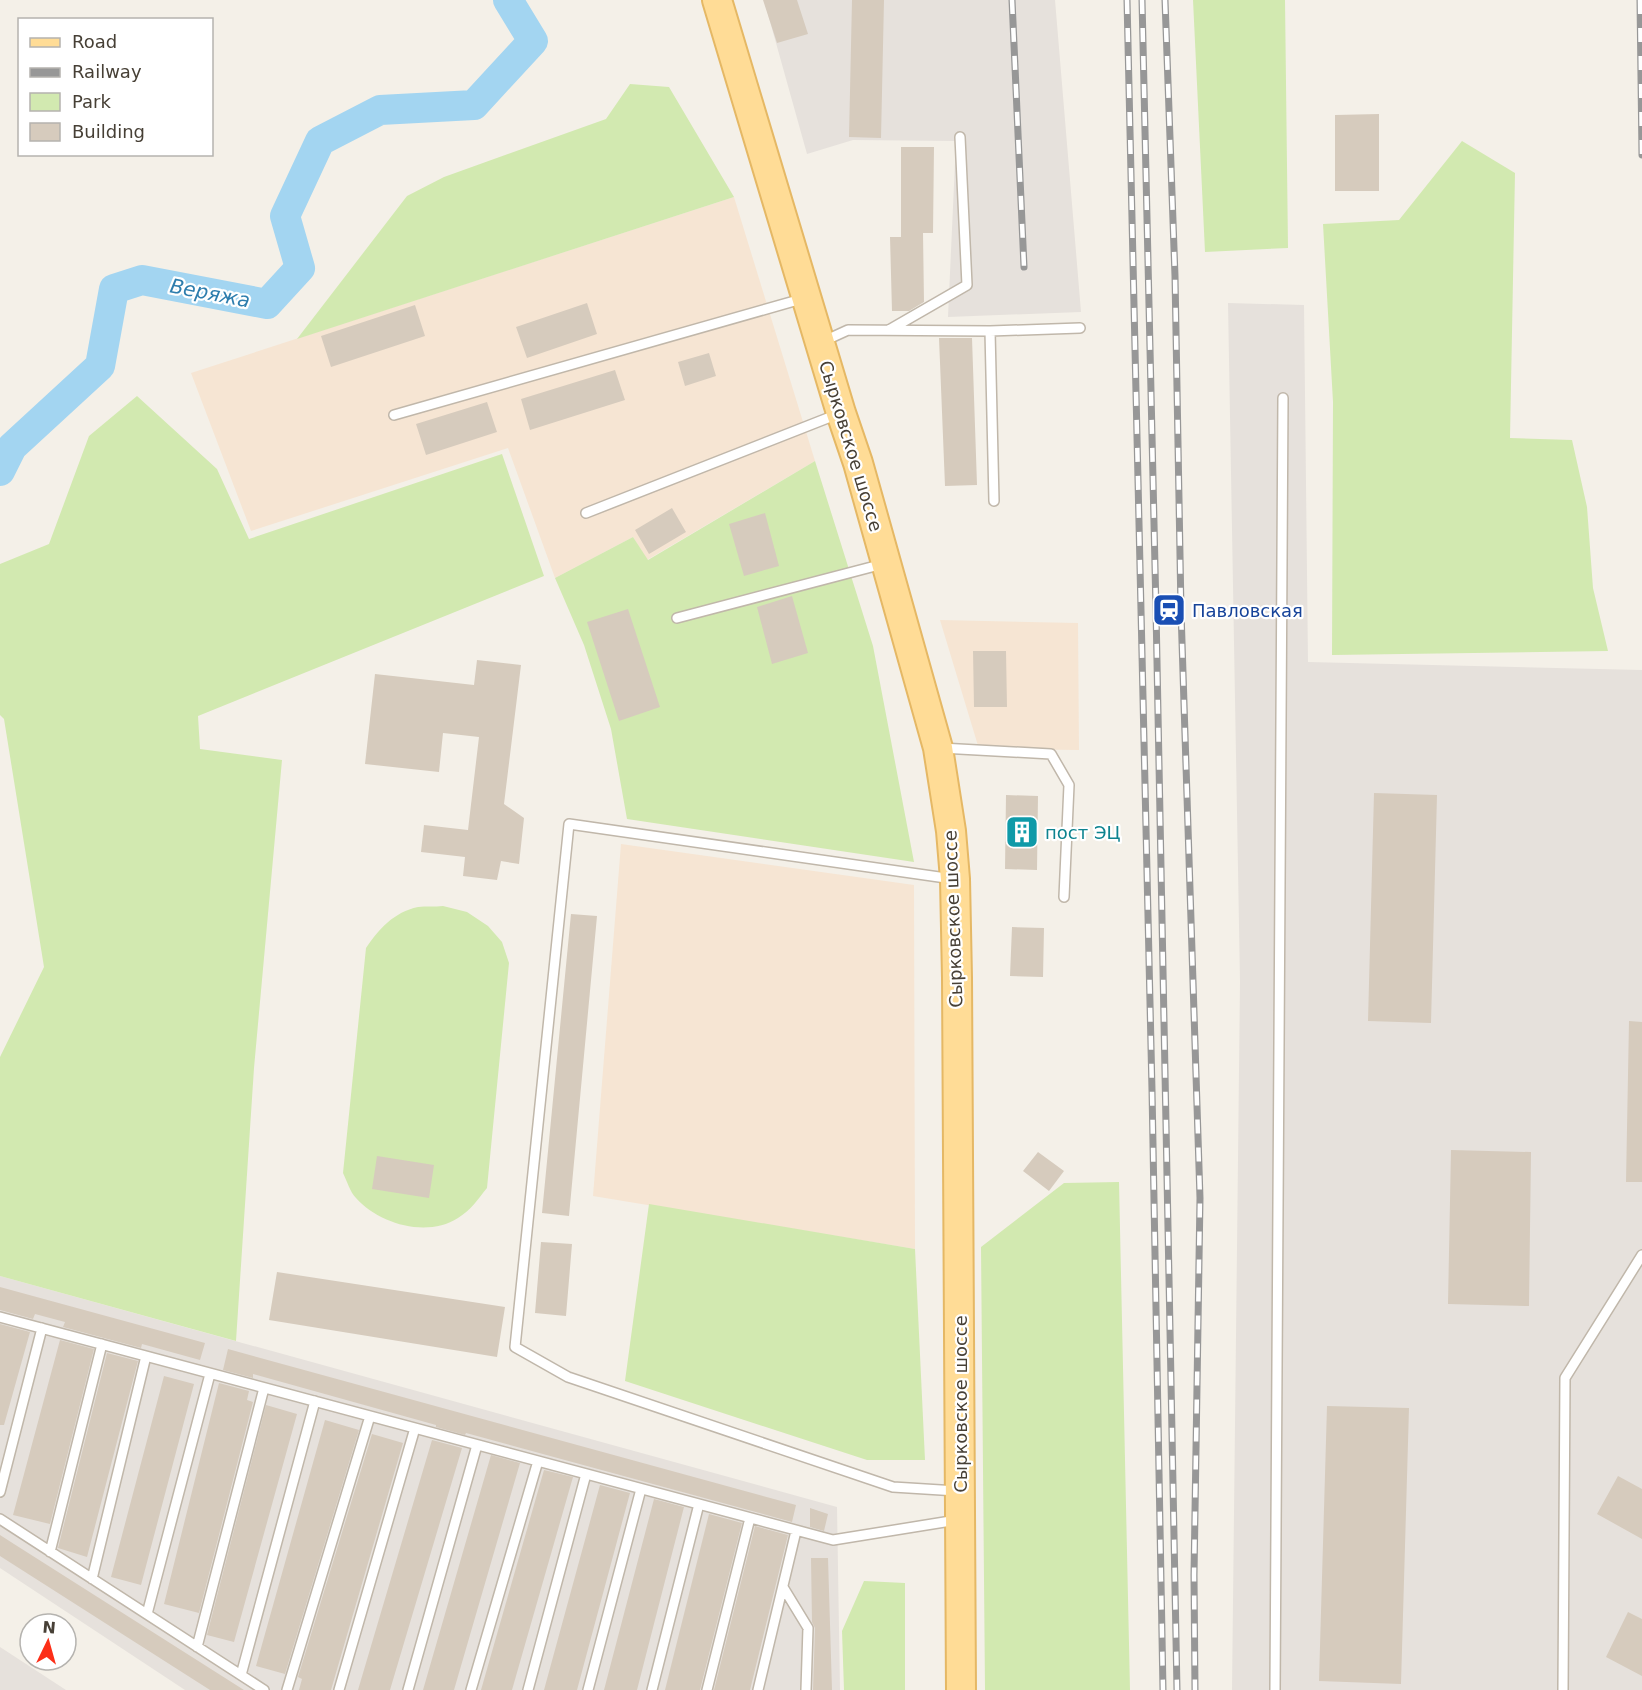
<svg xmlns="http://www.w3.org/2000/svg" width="1642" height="1690" font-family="'DejaVu Sans',sans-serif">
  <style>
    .commercial { fill: #f6e5d3 }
    .industrial { fill: #e6e1dc }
    .green { fill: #d2e9b0 }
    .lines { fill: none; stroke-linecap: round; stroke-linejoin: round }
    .river { stroke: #a3d5f1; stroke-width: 30 }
    .building { fill: #d6cbbd }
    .service-casing { stroke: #c0b7aa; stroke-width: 12 }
    .primary-casing { stroke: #e5b865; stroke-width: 32 }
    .service { stroke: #fff; stroke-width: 9 }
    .primary { stroke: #ffdc96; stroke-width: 28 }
    .rail-casing { stroke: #979797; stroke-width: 7 }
    .rail { stroke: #fff; stroke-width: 4.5; stroke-dasharray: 14; stroke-linecap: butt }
    .labels { text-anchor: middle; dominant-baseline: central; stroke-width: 4.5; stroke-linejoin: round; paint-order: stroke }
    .street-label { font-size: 18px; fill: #474036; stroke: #fff }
    .transit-label { font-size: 18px; fill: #164399; stroke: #fff; text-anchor: start }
    .culture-label { font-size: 18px; fill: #0d838f; stroke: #fff; text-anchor: start }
    .water-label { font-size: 20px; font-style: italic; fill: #2d7dad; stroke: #fff }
  </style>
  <rect width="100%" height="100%" fill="#f4f0e8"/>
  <path class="commercial" d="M734 197 815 461 647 560 633 537 555 578 508 448 251 531 191 373Z
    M940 620 1078 623 1079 750 979 749Z
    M621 844 914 885 915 1249 593 1196Z"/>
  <path class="industrial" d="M764 0H1055L1081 312 948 317 956 141 853 140 807 154Z
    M1228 303 1304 305 1308 662 1642 670V1690H1232L1240 982Z
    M0 1276 837 1507 840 1690H185L0 1568Z
    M0 1647 66 1690H0Z"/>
  <path class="green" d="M1193 0H1285L1288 248 1205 252Z
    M630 84 669 87 734 197 297 339 407 196 444 177 606 119Z
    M1462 141 1515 173 1510 438 1572 440 1587 507 1593 588 1608 651 1332 655 1333 402 1323 224 1399 220Z
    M137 396 217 469 249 539 502 454 544 576 198 716 200 749 282 760 254 1068 236 1341 0 1276V1057L44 967 4 719 0 715V564L49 544 89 436Z
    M815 461 873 646 914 862 627 819 611 729 584 645 555 578 633 537 648 560Z
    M443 906 467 912 488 926 502 942 509 963 487 1188C478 1199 471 1210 458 1218 427 1238 379 1224 356 1198 350 1192 347 1181 343 1173L366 948C379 929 394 912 418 907 426 906 435 907 443 906Z
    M1119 1182 1130 1690H985L981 1247 1064 1183Z
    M649 1204 915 1249 925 1460H867L625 1381Z
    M864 1581 905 1583V1690H844L842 1631Z"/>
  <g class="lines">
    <path class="river" d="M0 471 12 447 100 366 114 289 142 280 267 304 300 268 285 216 320 141 380 110 474 105 533 41 508 0"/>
  </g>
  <path class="building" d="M763 0H797L808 34 777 43Z
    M852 0H884L881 138 849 137Z
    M1379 114V191H1335V115Z
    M901 147H934L933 233H923L924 302 909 311H892L890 237H901Z
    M587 303 597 334 527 358 516 327Z
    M415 305 425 336 331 367 321 336Z
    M939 338H972L977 485 945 486Z
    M709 353 716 376 685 386 678 362Z
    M615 370 625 400 530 430 521 399Z
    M487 402 497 432 426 455 416 424Z
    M672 508 686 532 649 554 635 530Z
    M765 513 779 566 744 576 729 524Z
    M792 596 808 653 772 664 757 607Z
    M628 609 660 707 619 721 587 622Z
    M973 651H1006L1007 707H974Z
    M477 660 521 665 504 804 524 818 519 864 501 861 497 880 463 876 465 857 421 852 424 825 468 830 479 737 443 733 439 772 365 764 375 674 474 685Z
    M1374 793 1437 795 1431 1023 1368 1021Z
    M1006 795 1038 796 1037 870 1005 869Z
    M571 914 597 916 569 1216 542 1213Z
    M1012 927 1044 928 1043 977 1010 976Z
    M1629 1021 1642 1022V1182H1626Z
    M1451 1150 1531 1152 1529 1306 1448 1304Z
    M1038 1152 1064 1171 1049 1191 1023 1171Z
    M377 1156 434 1165 429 1198 372 1189Z
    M541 1242 572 1244 566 1316 535 1313Z
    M277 1272 505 1307 497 1357 269 1320Z
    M0 1287 205 1343 200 1360 142 1344 141 1348 63 1327 65 1322 35 1314 33 1319 0 1310Z
    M0 1324 30 1332 4 1425H0Z
    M60 1340 94 1349 50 1524 13 1515Z
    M228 1349 796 1505 792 1522 466 1433 465 1435 436 1427V1425L253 1374V1378L223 1370Z
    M107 1353 138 1361 87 1557 58 1548Z
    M164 1376 194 1384 141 1585 111 1577Z
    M219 1383 249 1391 247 1400 253 1402 199 1613 164 1604Z
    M266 1405 297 1414 234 1642 207 1635Z
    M1327 1406 1409 1408 1401 1684 1319 1681Z
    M325 1420 359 1430 285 1674 256 1666Z
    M372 1434 403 1443 331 1690H299L302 1679 298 1677Z
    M432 1440 462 1448 390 1690H358Z
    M491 1455 520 1463 454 1690H423Z
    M544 1470 573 1477 512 1690H481Z
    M1618 1476 1642 1489V1539L1597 1514Z
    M600 1485 630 1493 577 1690H544Z
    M654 1499 684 1507 637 1690H604Z
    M810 1508 828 1514 824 1531 810 1527Z
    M709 1514 742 1523 700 1690H665Z
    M755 1526 788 1535 750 1690H714Z
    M0 1535 14 1544 244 1690H210L0 1556Z
    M811 1558H828L832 1690H813L815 1628 812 1622Z
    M1628 1612 1642 1619V1676L1606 1657Z"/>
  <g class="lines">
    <g class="service-casing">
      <path id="service" d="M889 330 967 285 960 137
        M990 331 994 501
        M824 341 848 330 990 331 1080 328
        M394 415 805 298
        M586 513 838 414
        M677 618 883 564
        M941 748 1051 754 1069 785 1064 897
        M953 879 569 824 515 1347 568 1377 893 1487 957 1491
        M0 1317 833 1540 957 1520
        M0 1492 42 1328
        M0 1519 264 1690
        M50 1552 102 1344
        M92 1579 146 1356
        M783 1587 808 1628 806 1690
        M147 1614 210 1374
        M197 1647 264 1388
        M241 1675 315 1401
        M287 1690 370 1416
        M339 1690 415 1428
        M408 1690 477 1445
        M471 1690 538 1461
        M528 1690 586 1474
        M588 1690 641 1489
        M652 1690 699 1504
        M707 1690 750 1518
        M758 1690 796 1531
        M1275 1690 1283 398
        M1563 1690 1565 1378 1642 1255"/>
    </g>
    <g class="primary-casing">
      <path id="primary" d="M717 0 841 413 858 463 938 748 951 831 955 879 957 978 961 1690"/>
    </g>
    <use href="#service" class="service"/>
    <use href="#primary" class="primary"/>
    <g class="rail-casing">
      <path id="rail" d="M1012 0 1024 267
        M1127 0 1152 1090 1163 1690
        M1142 0 1156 610 1177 1690
        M1165 0 1175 276 1181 611 1200 1198 1194 1575 1195 1690
        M1640 0 1642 155"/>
    </g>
    <use href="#rail" class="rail"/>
  </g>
  <defs>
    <g id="station-square" transform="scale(1.725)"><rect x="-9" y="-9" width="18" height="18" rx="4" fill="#1a4fb4" stroke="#fff"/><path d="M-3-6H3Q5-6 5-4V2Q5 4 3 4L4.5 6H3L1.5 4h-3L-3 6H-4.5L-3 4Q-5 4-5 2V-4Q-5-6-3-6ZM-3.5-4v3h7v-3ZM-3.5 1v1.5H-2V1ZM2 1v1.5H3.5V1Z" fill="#fff"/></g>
    <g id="building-square" transform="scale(1.725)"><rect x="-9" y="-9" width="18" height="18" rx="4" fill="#0f9aa8" stroke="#fff"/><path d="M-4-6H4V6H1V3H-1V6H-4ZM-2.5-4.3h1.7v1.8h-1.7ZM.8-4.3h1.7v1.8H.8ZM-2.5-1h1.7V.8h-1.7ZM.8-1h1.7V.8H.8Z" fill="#fff"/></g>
  </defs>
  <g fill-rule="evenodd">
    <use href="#station-square" x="1169" y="610"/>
    <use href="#building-square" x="1022" y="832"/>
  </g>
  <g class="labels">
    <g class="street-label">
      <text transform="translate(851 446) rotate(73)">Сырковское шоссе</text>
      <text transform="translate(953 919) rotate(-92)">Сырковское шоссе</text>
      <text transform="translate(960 1404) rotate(-90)">Сырковское шоссе</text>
    </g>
    <g class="transit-label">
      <text x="1192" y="610">Павловская</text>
    </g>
    <g class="culture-label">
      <text x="1045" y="832">пост ЭЦ</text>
    </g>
    <g class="water-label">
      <text transform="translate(210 293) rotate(11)">Веряжа</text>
    </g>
  </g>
  <rect x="18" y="18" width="195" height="138" fill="#ffffff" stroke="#b5b3af" stroke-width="1.5"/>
  <rect x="30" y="38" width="30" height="9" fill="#ffdc96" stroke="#b5b3af" stroke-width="1.5"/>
  <text x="72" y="48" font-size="18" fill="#474036">Road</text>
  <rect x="30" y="68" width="30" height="9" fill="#979797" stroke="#b5b3af" stroke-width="1.5"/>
  <text x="72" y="78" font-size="18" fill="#474036">Railway</text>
  <rect x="30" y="93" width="30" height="18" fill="#d2e9b0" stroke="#b5b3af" stroke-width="1.5"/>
  <text x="72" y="108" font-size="18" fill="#474036">Park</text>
  <rect x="30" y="123" width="30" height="18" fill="#d6cbbd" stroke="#b5b3af" stroke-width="1.5"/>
  <text x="72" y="138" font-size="18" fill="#474036">Building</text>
  <g transform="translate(48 1642) rotate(5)"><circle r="28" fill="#ffffff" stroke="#b5b3af" stroke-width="1.5"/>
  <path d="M0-4.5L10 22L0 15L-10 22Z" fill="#fc2e17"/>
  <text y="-9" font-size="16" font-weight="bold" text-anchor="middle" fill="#474036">N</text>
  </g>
</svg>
